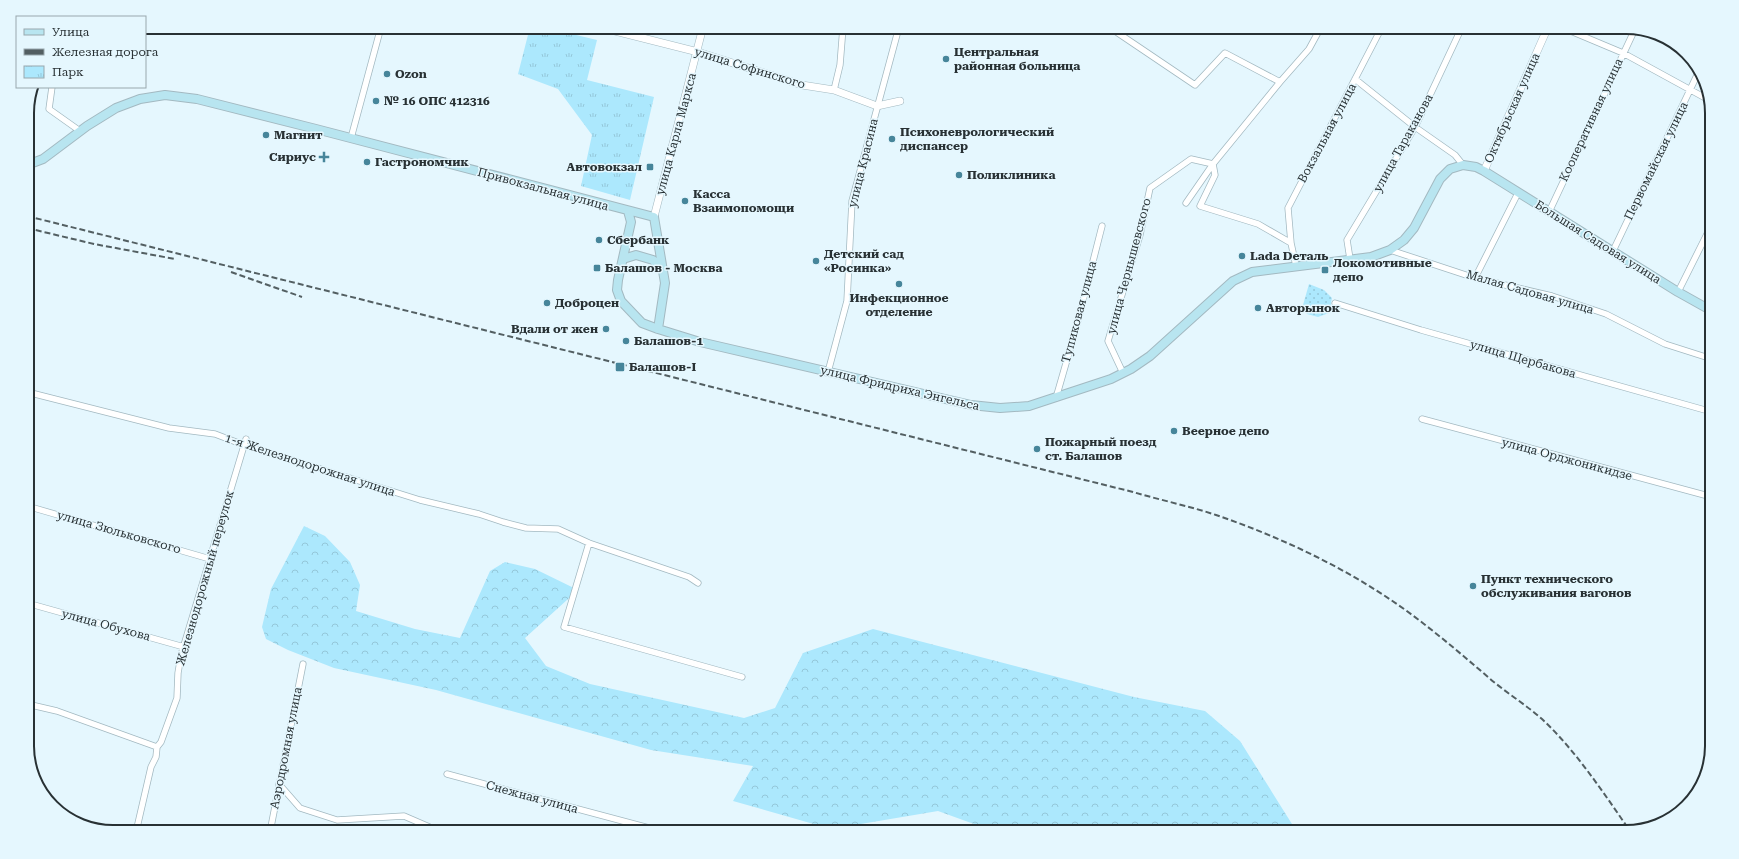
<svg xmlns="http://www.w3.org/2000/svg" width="1739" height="859" font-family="'Roboto Serif',serif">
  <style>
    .grass { fill: url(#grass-dots) }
    .forest { fill: url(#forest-crowns) }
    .park { fill: url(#park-tufts) }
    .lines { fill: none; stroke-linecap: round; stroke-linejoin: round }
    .minor-casing { stroke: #a3b9c1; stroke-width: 7 }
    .tertiary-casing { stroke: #a3b9c1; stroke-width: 8 }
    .secondary-casing { stroke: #a3b9c1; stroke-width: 10 }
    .minor { stroke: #fff; stroke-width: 5.5 }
    .tertiary { stroke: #fff; stroke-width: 7 }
    .secondary { stroke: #b8e5f0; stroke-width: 8 }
    .rail { stroke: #535f62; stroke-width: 2; stroke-dasharray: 6 3; stroke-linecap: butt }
    .poi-dot { fill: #46859a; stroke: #e5f7fe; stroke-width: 1.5 }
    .labels { text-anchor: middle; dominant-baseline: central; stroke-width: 3; stroke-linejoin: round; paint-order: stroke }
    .poi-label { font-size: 12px; font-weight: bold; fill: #283134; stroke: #e5f7fe; text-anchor: start }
    .street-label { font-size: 12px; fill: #283134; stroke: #e5f7fe }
    .rim { fill: none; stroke: #283134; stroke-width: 2 }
  </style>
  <defs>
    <pattern id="grass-dots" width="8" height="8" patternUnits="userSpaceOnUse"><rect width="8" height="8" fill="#ace8fd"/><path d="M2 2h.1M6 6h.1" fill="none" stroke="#94c7d9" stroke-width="1.8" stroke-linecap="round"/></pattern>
    <pattern id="forest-crowns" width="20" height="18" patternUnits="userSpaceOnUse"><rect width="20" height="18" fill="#ace8fd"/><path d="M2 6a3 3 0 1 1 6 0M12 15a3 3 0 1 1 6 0" fill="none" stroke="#94c7d9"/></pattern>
    <pattern id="park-tufts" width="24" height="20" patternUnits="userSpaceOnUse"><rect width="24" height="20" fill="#ace8fd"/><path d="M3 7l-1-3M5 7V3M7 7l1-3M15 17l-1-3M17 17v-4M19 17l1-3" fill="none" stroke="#94c7d9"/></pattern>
  </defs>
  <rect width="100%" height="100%" fill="#e5f7fe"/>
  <path class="grass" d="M1309 284 1324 290 1332 298 1329 313 1318 317 1307 314 1303 305Z"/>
  <path class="forest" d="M304 526 325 536 350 562 360 585 356 611 415 629 460 638 490 571 505 562 535 569 578 590 525 638 546 666 590 684 744 718 775 708 803 653 873 629 1134 697 1205 711 1240 741 1297 832H988L985 828 938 811 831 829 733 801 753 766 651 750 436 690 334 668 288 650 266 639 262 627 271 589Z"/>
  <path class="park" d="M530 27H543L597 40 587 80 654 97 630 200 581 186 592 135 558 89 518 74Z"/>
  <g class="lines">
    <g class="minor-casing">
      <path id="minor" d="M1109 27 1195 85 1225 53 1280 82
        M1561 27 1623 53 1709 100
        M1355 79 1415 127 1455 155 1463 165
        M52 87 49 109 80 131
        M834 90 840 65 843 27
        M351 138 381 27
        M1213 164 1215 175 1200 206 1258 224 1291 243 1296 266
        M1186 203 1213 164 1280 82 1309 49 1321 27
        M1549 212 1635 29
        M1291 243 1288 208 1382 27
        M1390 250 1475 278 1552 296 1606 314 1665 344 1712 359
        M1613 251 1699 71
        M1350 259 1347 240 1415 127 1462 27
        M1475 278 1518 193
        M1678 292 1712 224
        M1335 303 1421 330 1712 412
        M828 372 847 301 852 201 899 27
        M1123 373 1108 341 1140 235 1150 188 1191 159 1213 164
        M27 392 169 428 215 434 244 445 420 500 479 514 503 522 526 528 558 529 589 543 689 577 698 583
        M1056 398 1075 332 1102 226
        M1422 419 1712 497
        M27 506 210 559
        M589 543 564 627 742 677
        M27 603 184 647
        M27 704 57 711 157 747
        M447 774 664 832
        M279 784 300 808 337 820 404 816 441 832
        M136 832 151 767 156 757 157 747 161 742 177 698 178 673 181 655 246 439
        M270 832 303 664"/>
    </g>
    <g class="tertiary-casing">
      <path id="tertiary" d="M599 27 698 52 802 85 834 90 877 106 900 101
        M1484 171 1548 27
        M654 217 703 27"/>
    </g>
    <g class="secondary-casing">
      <path id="secondary" d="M27 165 43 159 87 126 116 108 140 99 165 95 197 99 316 129 654 217 665 283 658 329
        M628 211 631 222 618 280 617 290 621 301 642 323 658 329 700 342 971 405 1000 408 1029 406 1111 379 1131 369 1150 356 1233 281 1252 272 1371 257 1390 250 1404 240 1414 228 1440 179 1450 169 1463 165 1476 167 1484 171 1678 292 1712 311
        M623 259 636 255 653 260 662 270"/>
    </g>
    <use href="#minor" class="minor"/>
    <use href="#tertiary" class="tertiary"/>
    <use href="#secondary" class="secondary"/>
    <path class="rail" d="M27 216 1133 492C1160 500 1189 506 1216 515 1289 540 1363 576 1424 624 1446 641 1467 659 1488 677 1505 692 1525 704 1542 719 1576 751 1603 792 1630 831
      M27 228 94 244 175 259
      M231 272 302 297"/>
  </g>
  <g class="poi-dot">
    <circle cx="946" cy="59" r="4"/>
    <circle cx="387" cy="74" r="4"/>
    <circle cx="376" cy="101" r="4"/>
    <circle cx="266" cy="135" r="4"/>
    <circle cx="892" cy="139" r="4"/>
    <path d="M322 151h4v4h4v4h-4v4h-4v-4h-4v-4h4z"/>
    <circle cx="367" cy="162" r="4"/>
    <rect x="646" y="163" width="8" height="8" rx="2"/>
    <circle cx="959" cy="175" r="4"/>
    <circle cx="685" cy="201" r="4"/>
    <circle cx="599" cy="240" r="4"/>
    <circle cx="1242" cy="256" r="4"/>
    <circle cx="816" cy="261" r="4"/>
    <rect x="593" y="264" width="8" height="8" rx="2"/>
    <rect x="1321" y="266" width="8" height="8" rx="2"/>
    <circle cx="899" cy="284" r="4"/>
    <circle cx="547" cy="303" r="4"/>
    <circle cx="1258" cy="308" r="4"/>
    <circle cx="606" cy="329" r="4"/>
    <circle cx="626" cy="341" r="4"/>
    <rect x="615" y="362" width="10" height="10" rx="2"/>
    <circle cx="1174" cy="431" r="4"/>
    <circle cx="1037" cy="449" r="4"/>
    <circle cx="1473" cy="586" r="4"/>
  </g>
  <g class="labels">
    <g class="poi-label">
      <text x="954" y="52">Центральная<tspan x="954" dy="14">районная больница</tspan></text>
      <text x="395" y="74">Ozon</text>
      <text x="384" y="101">№ 16 ОПС 412316</text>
      <text x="900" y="132">Психоневрологический<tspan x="900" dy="14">диспансер</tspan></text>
      <text x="274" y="135">Магнит</text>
      <text x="316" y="157" text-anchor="end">Сириус</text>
      <text x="375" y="162">Гастрономчик</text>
      <text x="642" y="167" text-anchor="end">Автовокзал</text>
      <text x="967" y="175">Поликлиника</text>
      <text x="693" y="194">Касса<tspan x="693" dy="14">Взаимопомощи</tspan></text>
      <text x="607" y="240">Сбербанк</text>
      <text x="824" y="254">Детский сад<tspan x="824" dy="14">«Росинка»</tspan></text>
      <text x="1250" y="256">Lada Dеталь</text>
      <text x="1333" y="263">Локомотивные<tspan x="1333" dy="14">депо</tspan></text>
      <text x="605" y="268">Балашов - Москва</text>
      <text x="899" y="298" text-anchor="middle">Инфекционное<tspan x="899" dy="14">отделение</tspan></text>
      <text x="555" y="303">Доброцен</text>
      <text x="1266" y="308">Авторынок</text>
      <text x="598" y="329" text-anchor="end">Вдали от жен</text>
      <text x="634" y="341">Балашов-1</text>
      <text x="629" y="367">Балашов-I</text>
      <text x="1182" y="431">Веерное депо</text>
      <text x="1045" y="442">Пожарный поезд<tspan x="1045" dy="14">ст. Балашов</tspan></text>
      <text x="1481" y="579">Пункт технического<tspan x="1481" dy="14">обслуживания вагонов</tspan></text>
    </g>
    <g class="street-label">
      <text transform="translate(750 68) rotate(17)">улица Софинского</text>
      <text transform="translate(1512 108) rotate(-66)">Октябрьская улица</text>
      <text transform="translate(1591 120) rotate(-65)">Кооперативная улица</text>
      <text transform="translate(1327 133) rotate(-62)">Вокзальная улица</text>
      <text transform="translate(676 134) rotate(-75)">улица Карла Маркса</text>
      <text transform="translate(1403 143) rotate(-61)">улица Тараканова</text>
      <text transform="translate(1656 161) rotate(-64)">Первомайская улица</text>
      <text transform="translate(863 163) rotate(-76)">улица Красина</text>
      <text transform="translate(543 189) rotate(15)">Привокзальная улица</text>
      <text transform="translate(1598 242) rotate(32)">Большая Садовая улица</text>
      <text transform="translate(1129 266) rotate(-75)">улица Чернышевского</text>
      <text transform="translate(1530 292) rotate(16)">Малая Садовая улица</text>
      <text transform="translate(1079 312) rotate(-75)">Тупиковая улица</text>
      <text transform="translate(1523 359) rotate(16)">улица Щербакова</text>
      <text transform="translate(900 388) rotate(13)">улица Фридриха Энгельса</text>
      <text transform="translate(1567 459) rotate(15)">улица Орджоникидзе</text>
      <text transform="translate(310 465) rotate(18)">1-я Железнодорожная улица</text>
      <text transform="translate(119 532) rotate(16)">улица Зюльковского</text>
      <text transform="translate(205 578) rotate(-74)">Железнодорожный переулок</text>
      <text transform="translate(106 625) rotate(15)">улица Обухова</text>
      <text transform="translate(286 748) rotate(-79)">Аэродромная улица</text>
      <text transform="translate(532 797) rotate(15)">Снежная улица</text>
    </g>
  </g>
  <path d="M0 0H1739V859H0ZM113 34H1626A79 79 0 0 1 1705 113V746A79 79 0 0 1 1626 825H113A79 79 0 0 1 34 746V113A79 79 0 0 1 113 34Z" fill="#e5f7fe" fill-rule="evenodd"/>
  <path class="rim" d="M113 34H1626A79 79 0 0 1 1705 113V746A79 79 0 0 1 1626 825H113A79 79 0 0 1 34 746V113A79 79 0 0 1 113 34Z"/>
  <rect x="16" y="16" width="130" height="72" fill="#e5f7fe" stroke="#99a8ad"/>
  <rect x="24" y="29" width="20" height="6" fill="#b8e5f0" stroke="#99a8ad"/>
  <text x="52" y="36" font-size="12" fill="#283134">Улица</text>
  <rect x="24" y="49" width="20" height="6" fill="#535f62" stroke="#99a8ad"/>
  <text x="52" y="56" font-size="12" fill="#283134">Железная дорога</text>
  <rect x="24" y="66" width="20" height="12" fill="url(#park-tufts)" stroke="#99a8ad"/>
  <text x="52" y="76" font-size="12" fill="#283134">Парк</text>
</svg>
